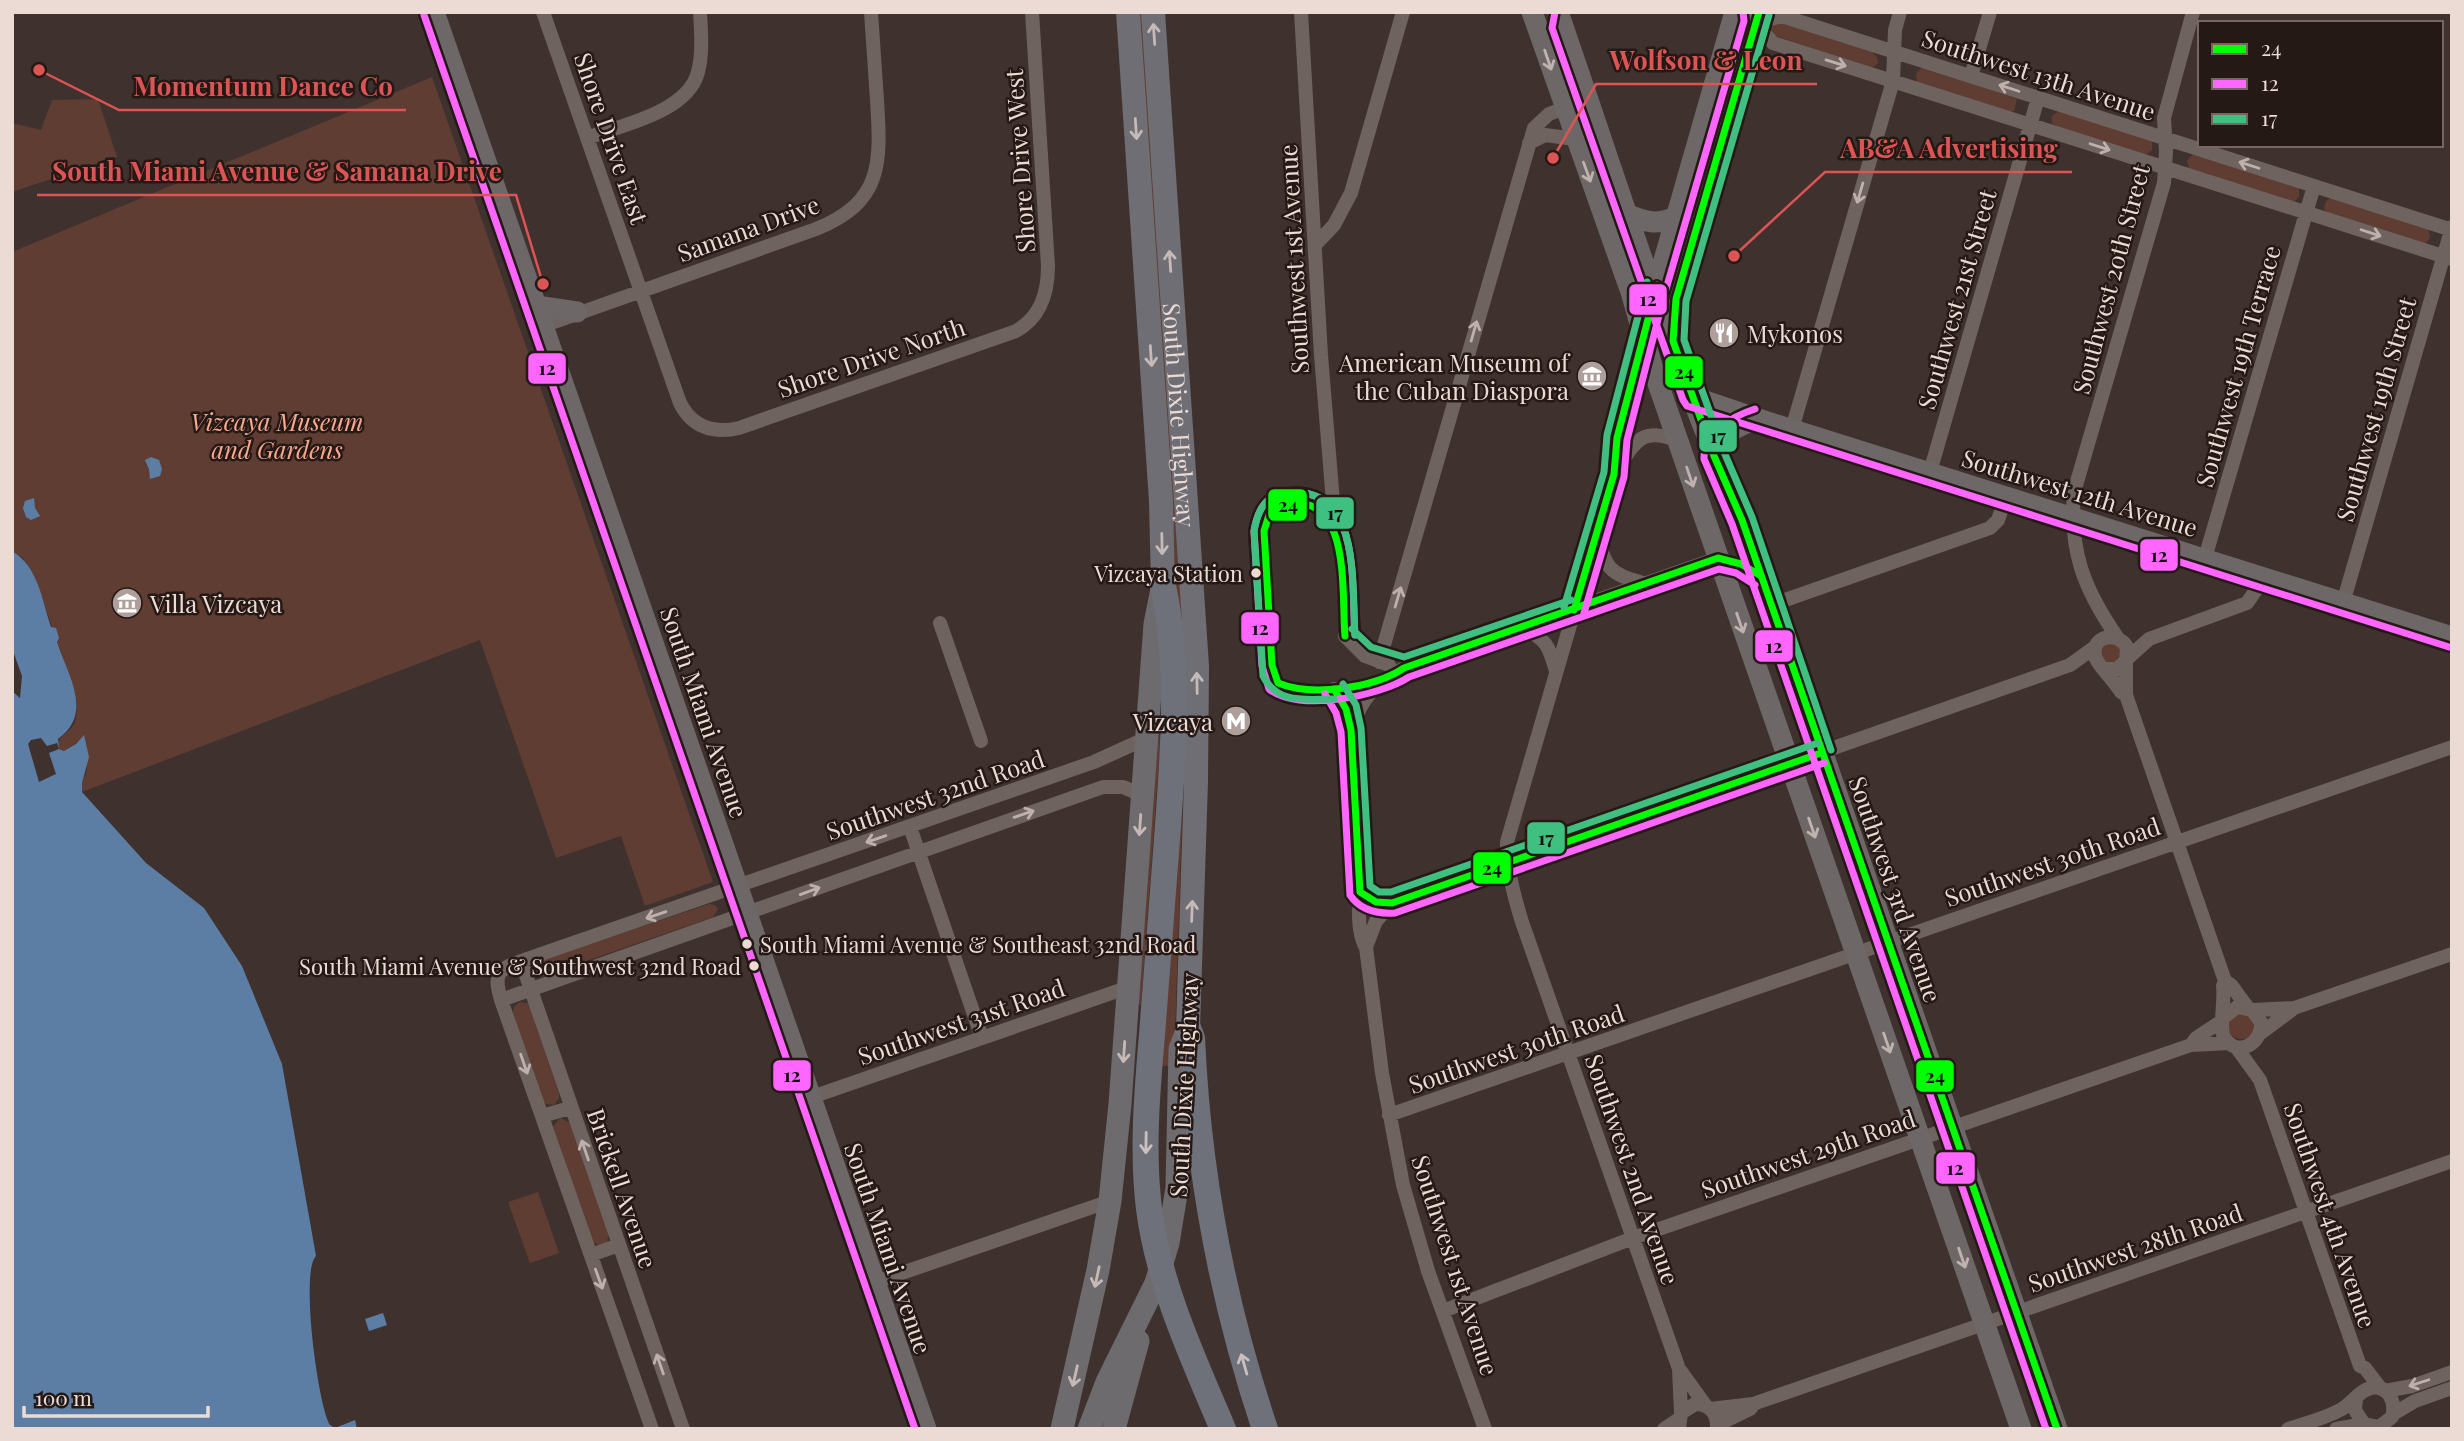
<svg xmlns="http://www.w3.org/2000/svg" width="2464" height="1441" font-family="'Playfair Display',serif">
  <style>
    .green { fill: #5f3d33 }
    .water { fill: #5c7ea5 }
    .pier { fill: #3f322e }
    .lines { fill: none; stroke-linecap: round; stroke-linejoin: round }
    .minor { stroke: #6e635f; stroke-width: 14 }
    .secondary { stroke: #6d6767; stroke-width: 21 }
    .primary { stroke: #6e6b6f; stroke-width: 23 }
    .trunk { stroke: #6e6e74; stroke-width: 24 }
    .motorway { stroke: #6e717a; stroke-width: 26 }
    .bus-1-casing { stroke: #251916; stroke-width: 12 }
    .bus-2-casing { stroke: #251916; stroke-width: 12 }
    .bus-3-casing { stroke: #251916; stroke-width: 12 }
    .bus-1 { stroke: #0f0; stroke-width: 7 }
    .bus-2 { stroke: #f6f; stroke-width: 7 }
    .bus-3 { stroke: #40c080; stroke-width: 7 }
    .oneway { stroke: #c6bab8 }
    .oneway2 { stroke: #c0b2ae }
    .oneway3 { stroke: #c0b0ac }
    .oneway4 { stroke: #c6b9b6 }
    .oneway5 { stroke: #ccc0be }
    .bus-dot { fill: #ecdad5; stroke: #251916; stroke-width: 2.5 }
    .labels { text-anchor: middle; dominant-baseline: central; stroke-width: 5; stroke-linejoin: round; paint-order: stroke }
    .bus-label { font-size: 22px; fill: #ecdad5; stroke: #251916; text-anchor: end }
    .street-label { font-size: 24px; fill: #ecdad5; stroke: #251916 }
    .poi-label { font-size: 24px; fill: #ecdad5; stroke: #251916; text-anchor: start }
    .park-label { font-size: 24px; font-style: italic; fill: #fea88d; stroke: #251916 }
    .leader { fill: none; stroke: #dc5453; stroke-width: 2.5 }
    .callout-dot { fill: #dc5453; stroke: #251916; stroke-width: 2.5 }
    .callout-label { font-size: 26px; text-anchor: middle; font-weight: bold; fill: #dc5453; stroke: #251916; stroke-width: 5; stroke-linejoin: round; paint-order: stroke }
    .line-badge { stroke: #251916; stroke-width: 2.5 }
    .pale-badge-label { font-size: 19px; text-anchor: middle; font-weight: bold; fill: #111 }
  </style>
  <rect width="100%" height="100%" fill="#3f322e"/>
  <path class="green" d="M1137 12H1144L1187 668 1174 1066H1161L1180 646Z
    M1777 21 1872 52 1877 57 1878 63 1873 67 1866 66 1773 35 1767 26Z
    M1923 66 2017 99 2014 111 2008 112 1917 85 1916 74Z
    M432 77 713 882 645 906 621 836 556 858 480 640 82 792V783L87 770 84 736 73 746 64 751 59 749C55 735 70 734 75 722 78 712 77 702 75 693L34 575 23 558 12 551V252Z
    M98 99 117 157 12 192V123L41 130 52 100Z
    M2061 109 2152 141V150L2146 155 2058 127 2052 123V116Z
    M2194 153 2299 188V196L2295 201H2289L2189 169 2187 160Z
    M2335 197 2424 226 2429 231 2430 238 2426 243H2418L2329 214 2324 209C2325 200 2328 199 2335 197Z
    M2101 653a10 10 0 1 1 20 0a10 10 0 1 1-20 0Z
    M1157 727 1159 731 1160 748 1141 1005 1135 1004Z
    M709 904 715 905 718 909 713 917 540 977 533 975 531 971 535 963Z
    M520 1002 528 1003 530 1007 559 1093V1098L554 1105 546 1104 542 1100 513 1015 514 1007Z
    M2228 1026a13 13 0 1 1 26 0a13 13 0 1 1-26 0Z
    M560 1118 571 1123 609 1234 607 1243 599 1246 592 1241 553 1127Z
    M538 1192 559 1253 530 1263 508 1202Z"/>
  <path class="water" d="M151 457 159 460 162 469 160 476 150 479 149 469 145 460Z
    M34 498 35 508 40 516 31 520 26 517 23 508 25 501Z
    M12 551C38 566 42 600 51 627L56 628 59 638 57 642C68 676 94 713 58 739L59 749 64 751 76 744 84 735 89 757 82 783V792L146 863 204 908 242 966 282 1064 316 1256C300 1271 318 1406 330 1425L335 1428 355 1420 357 1429H12Z
    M383 1313 387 1325 369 1331 365 1319Z"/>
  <path class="pier" d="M12 648 22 676 20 698 12 691Z
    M41 738 47 746 57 743 59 749 49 753 56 774 39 782 28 744 31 740Z"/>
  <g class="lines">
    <path class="minor" d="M543 12 680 403C692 427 713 434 739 428L1016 331C1041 317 1048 293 1048 266L1032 12
      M1301 12 1321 355 1333 502
      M1971 76 1990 12
      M587 138C622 125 688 112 698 72 703 53 701 31 700 12
      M1529 143 1545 135 1575 139
      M2452 230 1782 16 1755 23 1773 43 2452 259
      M1316 244 1334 225 1351 193 1403 12
      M543 326 816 229C883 202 881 163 877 100 875 71 873 41 871 12
      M1643 339 1617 438 1614 474 1507 842C1507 870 1514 896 1522 922L1679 1369 1681 1413
      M1792 429 1893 81 1895 30 1900 12
      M1930 472 2038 98
      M1615 473C1634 444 1640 425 1678 441
      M1598 536C1605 572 1614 575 1647 584
      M2205 558 2314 186
      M2343 603 2452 227
      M1771 605 1990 528 1998 520 2006 497
      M940 623 981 741
      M1523 628C1547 639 1549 647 1556 671
      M1345 636 1365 656 1389 665
      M2117 637C2084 589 2069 551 2074 492L2164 183 2166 152 2164 118 2193 12
      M2128 658 2149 639 2247 603 2256 590 2261 576
      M2126 661V695L2225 981 2231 985 2248 1008
      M1379 662 1534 128 1549 114 1588 99
      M2104 669H2117L2126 661 2127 647C2118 631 2091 635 2095 656 2096 663 2116 683 2121 692L2126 695
      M1334 689 1346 709 1351 730 1360 892C1359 909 1357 930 1365 946
      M1351 730C1362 697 1374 685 1404 668L1718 558
      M910 827 982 1038
      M1360 892 1376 902 1392 903 2070 665 2095 647
      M1392 903 1376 921 1366 947 1382 1073 1403 1185 1428 1271 1485 1429
      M521 961 683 1429
      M501 1000 1103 787H1123L1142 795
      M2252 1010 2294 1008 2452 954
      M2224 1017 2237 1007 2252 1010 2261 1022C2263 1043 2237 1059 2224 1037 2219 1028 2225 1000 2223 986L2225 981
      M2261 1033 2293 1009
      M2191 1045 2196 1038 2222 1021
      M2236 1047 2260 1080 2360 1366 2365 1368 2381 1389
      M809 1098 1129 987
      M1389 1115 2452 747
      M542 1116 570 1108
      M591 1255 619 1245
      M873 1283 1110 1201
      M1443 1311 1633 1238 2191 1045 2229 1043
      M1680 1370 1706 1406
      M2385 1391 2412 1386 2452 1372
      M1710 1409 1753 1404 2452 1161
      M2393 1414 2415 1401 2452 1388
      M1717 1425 1750 1409 1753 1405
      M652 1429 501 1000C494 975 496 970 521 961L1094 762 1147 738
      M1664 1429 1679 1419
      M1679 1429 1681 1413 1695 1404C1710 1404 1718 1414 1717 1429
      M2288 1429C2305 1423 2324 1419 2340 1410 2351 1405 2359 1390 2371 1388 2389 1384 2396 1403 2392 1417L2379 1427 2364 1424 2355 1410 2356 1399
      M2336 1429 2364 1424"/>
    <path class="secondary" d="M434 12 926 1429
      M1532 12 1631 292 1652 366 1689 473 2021 1429
      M1558 12C1617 182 1670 355 1742 520L2057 1429
      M1627 214C1644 222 1659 226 1677 216
      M1654 295 1735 12
      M536 306 577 312
      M1673 335 1676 299 1759 12
      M1684 391 1693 397 1758 419 2452 637
      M1714 456C1726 432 1733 427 1758 419"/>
    <path class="primary" d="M1062 1429 1098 1270 1110 1201 1120 1104 1155 624 1162 589
      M1089 1429 1107 1382 1156 1283 1168 1243 1177 1188 1180 1049 1187 1031
      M1114 1429 1138 1341"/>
    <g class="trunk">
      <path d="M1128 12 1161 501 1163 586"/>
      <path id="s1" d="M1153 12 1197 666 1196 781 1188 1028"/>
    </g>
    <path class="motorway" d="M1163 586C1181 669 1173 756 1167 839 1162 904 1157 969 1152 1035 1147 1092 1142 1151 1149 1209 1159 1286 1193 1358 1223 1429
      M1188 1028 1192 1038C1198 1173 1222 1301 1265 1429"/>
    <g class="bus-1-casing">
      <path id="bus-1" d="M1759 12 1676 299 1673 341 1714 456 1742 520 2057 1429
        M1574 610 1614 474 1617 438 1657 285
        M1345 636C1341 592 1353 485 1279 506L1269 515 1264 531 1272 665 1278 683C1312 697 1374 688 1404 668L1718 558 1741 564 1761 576
        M1334 689 1346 709 1351 730 1360 892 1376 902 1392 903 1821 753"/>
    </g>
    <g class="bus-2-casing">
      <path id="bus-2" d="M1555 12 1552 28 1683 400 1687 406 2449 647
        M424 15 915 1429
        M1755 409C1733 416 1703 433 1704 459L1732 524 2046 1429
        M1584 613 1624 477 1627 440 1664 296 1744 21 1743 12
        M1355 635C1351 585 1363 479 1281 494 1263 498 1257 514 1254 531L1262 666 1269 689C1298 713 1380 696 1409 677L1719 569 1736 573 1755 585
        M1325 694 1336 713 1341 732 1350 895C1360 910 1378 914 1395 913L1824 763"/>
    </g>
    <g class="bus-3-casing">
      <path id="bus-3" d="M1769 15 1686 301 1684 340 1724 452 1752 517 1831 750
        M1564 607 1604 472 1607 435 1647 282
        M1352 629 1371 647 1404 657 1571 600
        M1343 684 1356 705 1361 728 1370 886 1379 892H1391L1818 743
        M1334 699C1306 699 1278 705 1263 676L1254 531C1257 514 1263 498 1281 494 1363 479 1351 585 1355 635"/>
    </g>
    <use href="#bus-1" class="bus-1"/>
    <use href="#bus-2" class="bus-2"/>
    <use href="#bus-3" class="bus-3"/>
  </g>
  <defs><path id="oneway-shaft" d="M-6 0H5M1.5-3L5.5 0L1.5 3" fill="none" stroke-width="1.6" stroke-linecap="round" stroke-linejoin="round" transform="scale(1.75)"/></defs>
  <g class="oneway">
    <use href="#oneway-shaft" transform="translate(1154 34) rotate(-94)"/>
    <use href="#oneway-shaft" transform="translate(1136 129) rotate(86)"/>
    <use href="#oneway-shaft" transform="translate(1170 261) rotate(-94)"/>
    <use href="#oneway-shaft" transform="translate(1151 356) rotate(86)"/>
    <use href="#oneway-shaft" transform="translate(1162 544) rotate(89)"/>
    <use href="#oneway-shaft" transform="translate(1197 683) rotate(-91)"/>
    <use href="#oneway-shaft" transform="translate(1192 911) rotate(-88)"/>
  </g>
  <g class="oneway2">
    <use href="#oneway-shaft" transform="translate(1548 60) rotate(71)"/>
    <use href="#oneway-shaft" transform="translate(1587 172) rotate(70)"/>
    <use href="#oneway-shaft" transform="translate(1690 477) rotate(71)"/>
    <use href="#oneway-shaft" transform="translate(1740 623) rotate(71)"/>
    <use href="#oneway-shaft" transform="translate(1812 828) rotate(71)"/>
    <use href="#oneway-shaft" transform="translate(1887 1043) rotate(71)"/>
    <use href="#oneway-shaft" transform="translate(1962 1258) rotate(71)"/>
  </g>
  <g class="oneway3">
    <use href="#oneway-shaft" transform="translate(1836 63) rotate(17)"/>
    <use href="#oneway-shaft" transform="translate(2009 88) rotate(-162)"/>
    <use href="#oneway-shaft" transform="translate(2100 147) rotate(18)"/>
    <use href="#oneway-shaft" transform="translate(2249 165) rotate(-162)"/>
    <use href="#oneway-shaft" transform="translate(1860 193) rotate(106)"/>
    <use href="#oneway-shaft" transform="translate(2371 233) rotate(18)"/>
    <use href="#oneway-shaft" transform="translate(1474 331) rotate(-74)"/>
    <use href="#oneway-shaft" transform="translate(1398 597) rotate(-74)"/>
    <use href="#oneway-shaft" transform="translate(1024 814) rotate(-19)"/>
    <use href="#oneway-shaft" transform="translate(876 839) rotate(161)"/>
    <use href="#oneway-shaft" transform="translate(810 891) rotate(-20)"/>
    <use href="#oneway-shaft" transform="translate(656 915) rotate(161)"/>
    <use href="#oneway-shaft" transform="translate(524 1064) rotate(71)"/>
    <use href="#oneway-shaft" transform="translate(585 1150) rotate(-109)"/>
    <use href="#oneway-shaft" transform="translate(599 1279) rotate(70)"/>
    <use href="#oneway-shaft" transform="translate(660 1364) rotate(-109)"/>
    <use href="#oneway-shaft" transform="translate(2419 1383) rotate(162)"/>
  </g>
  <g class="oneway4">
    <use href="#oneway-shaft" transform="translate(1140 825) rotate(94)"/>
    <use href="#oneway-shaft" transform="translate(1124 1052) rotate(94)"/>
    <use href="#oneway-shaft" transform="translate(1097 1277) rotate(102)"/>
    <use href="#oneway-shaft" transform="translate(1075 1376) rotate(103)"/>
  </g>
  <g class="oneway5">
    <use href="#oneway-shaft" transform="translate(1146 1143) rotate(91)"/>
    <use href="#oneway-shaft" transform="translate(1244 1364) rotate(-106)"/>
  </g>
  <defs>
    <g id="restaurant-disc" transform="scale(1.575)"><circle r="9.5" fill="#af9f9b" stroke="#251916"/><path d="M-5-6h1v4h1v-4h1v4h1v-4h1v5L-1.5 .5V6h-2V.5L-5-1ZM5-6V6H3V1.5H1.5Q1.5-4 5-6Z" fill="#fff"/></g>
    <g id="museum-disc" transform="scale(1.575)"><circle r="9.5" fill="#af9f9b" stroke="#251916"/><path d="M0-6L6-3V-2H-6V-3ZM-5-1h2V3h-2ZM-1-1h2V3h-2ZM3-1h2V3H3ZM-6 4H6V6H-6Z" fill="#fff"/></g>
    <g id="metro-disc" transform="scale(1.575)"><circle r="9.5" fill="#af9f9b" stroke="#251916"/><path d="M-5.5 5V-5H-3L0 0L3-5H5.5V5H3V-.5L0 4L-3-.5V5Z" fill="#fff"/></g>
  </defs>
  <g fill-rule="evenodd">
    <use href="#restaurant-disc" x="1724" y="333"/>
    <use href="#museum-disc" x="1592" y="376"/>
    <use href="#museum-disc" x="127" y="603"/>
    <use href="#metro-disc" x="1236" y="721"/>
  </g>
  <g class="bus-dot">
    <circle cx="1256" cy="573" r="6"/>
    <circle cx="747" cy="944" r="6"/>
    <circle cx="754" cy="966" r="6"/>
  </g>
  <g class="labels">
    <g class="bus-label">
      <text x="1243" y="573">Vizcaya Station</text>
      <text x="760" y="944" text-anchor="start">South Miami Avenue &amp; Southeast 32nd Road</text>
      <text x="741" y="966">South Miami Avenue &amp; Southwest 32nd Road</text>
    </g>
    <g class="street-label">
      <text transform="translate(2039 74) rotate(18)">Southwest 13th Avenue</text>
      <text transform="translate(612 138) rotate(71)">Shore Drive East</text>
      <text transform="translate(1019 161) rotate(-94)">Shore Drive West</text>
      <text transform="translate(748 228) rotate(-20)">Samana Drive</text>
      <text transform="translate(1293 259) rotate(-93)">Southwest 1st Avenue</text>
      <text transform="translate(2110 279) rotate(-75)">Southwest 20th Street</text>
      <text transform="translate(1956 299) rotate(-74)">Southwest 21st Street</text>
      <text transform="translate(871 357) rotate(-19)">Shore Drive North</text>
      <text transform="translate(2237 366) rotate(-74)">Southwest 19th Terrace</text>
      <text transform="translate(2375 409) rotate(-74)">Southwest 19th Street</text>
      <text stroke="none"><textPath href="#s1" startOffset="404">South Dixie Highway</textPath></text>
      <text transform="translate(2080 492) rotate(17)">Southwest 12th Avenue</text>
      <text transform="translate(705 712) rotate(71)">South Miami Avenue</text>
      <text transform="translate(935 794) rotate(-19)">Southwest 32nd Road</text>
      <text transform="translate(2052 861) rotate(-19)">Southwest 30th Road</text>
      <text transform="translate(1896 889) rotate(71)">Southwest 3rd Avenue</text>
      <text transform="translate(961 1021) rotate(-19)">Southwest 31st Road</text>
      <text transform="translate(1516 1048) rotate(-19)">Southwest 30th Road</text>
      <text transform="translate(1183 1085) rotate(-87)">South Dixie Highway</text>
      <text transform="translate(1808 1153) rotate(-19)">Southwest 29th Road</text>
      <text transform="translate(1633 1169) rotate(71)">Southwest 2nd Avenue</text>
      <text transform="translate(623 1188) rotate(71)">Brickell Avenue</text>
      <text transform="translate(2331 1215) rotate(71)">Southwest 4th Avenue</text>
      <text transform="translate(2135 1247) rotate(-19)">Southwest 28th Road</text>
      <text transform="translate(889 1248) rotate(71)">South Miami Avenue</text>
      <text transform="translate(1456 1265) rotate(72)">Southwest 1st Avenue</text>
    </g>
    <g class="poi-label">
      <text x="1747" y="333">Mykonos</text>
      <text x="1569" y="362" text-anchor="end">American Museum of<tspan x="1569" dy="28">the Cuban Diaspora</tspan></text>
      <text x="150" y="603">Villa Vizcaya</text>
      <text x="1213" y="721" text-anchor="end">Vizcaya</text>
    </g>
    <g class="park-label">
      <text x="277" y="421">Vizcaya Museum<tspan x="277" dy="28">and Gardens</tspan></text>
    </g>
  </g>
  <path class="leader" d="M1553 158L1596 84H1817M39 70L119 110H406M1734 256L1825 172H2072M543 284L516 195H37"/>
  <g class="callout-dot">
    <circle cx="1553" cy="158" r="7"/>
    <circle cx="39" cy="70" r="7"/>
    <circle cx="1734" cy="256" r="7"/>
    <circle cx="543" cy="284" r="7"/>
  </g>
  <g class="callout-label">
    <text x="1706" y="70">Wolfson &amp; Leon</text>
    <text x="263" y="96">Momentum Dance Co</text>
    <text x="1949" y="158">AB&amp;A Advertising</text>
    <text x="277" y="181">South Miami Avenue &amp; Samana Drive</text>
  </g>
  <g class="line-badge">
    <rect x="1628" y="283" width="40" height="33" rx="7" fill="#f6f"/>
    <rect x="527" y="352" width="40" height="33" rx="7" fill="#f6f"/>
    <rect x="1664" y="355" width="40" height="34" rx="7" fill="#0f0"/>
    <rect x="1698" y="419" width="40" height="34" rx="7" fill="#40c080"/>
    <rect x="1267" y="488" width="41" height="34" rx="7" fill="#0f0"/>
    <rect x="1315" y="496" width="40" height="34" rx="7" fill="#40c080"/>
    <rect x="2139" y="538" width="40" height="34" rx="7" fill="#f6f"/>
    <rect x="1240" y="611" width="40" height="34" rx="7" fill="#f6f"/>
    <rect x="1754" y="629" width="40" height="34" rx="7" fill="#f6f"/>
    <rect x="1526" y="821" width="40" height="34" rx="7" fill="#40c080"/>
    <rect x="1472" y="851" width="40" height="34" rx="7" fill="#0f0"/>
    <rect x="772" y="1059" width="40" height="33" rx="7" fill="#f6f"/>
    <rect x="1915" y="1059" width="40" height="34" rx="7" fill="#0f0"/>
    <rect x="1935" y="1151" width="41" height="34" rx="7" fill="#f6f"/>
  </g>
  <g class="pale-badge-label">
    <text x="1648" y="306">12</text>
    <text x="547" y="375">12</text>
    <text x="1684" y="379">24</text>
    <text x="1718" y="443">17</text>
    <text x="1288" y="512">24</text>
    <text x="1335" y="520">17</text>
    <text x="2159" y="562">12</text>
    <text x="1260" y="635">12</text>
    <text x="1774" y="653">12</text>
    <text x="1546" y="845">17</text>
    <text x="1492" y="875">24</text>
    <text x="792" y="1082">12</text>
    <text x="1935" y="1083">24</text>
    <text x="1955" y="1175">12</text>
  </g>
  <rect width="2464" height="1441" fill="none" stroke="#ecdad5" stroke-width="28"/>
  <rect x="2198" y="21" width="245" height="126" fill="#251916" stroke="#756662" stroke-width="2"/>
  <rect x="2212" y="44" width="35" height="10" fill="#00ff00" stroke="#756662" stroke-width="2"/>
  <text x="2261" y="56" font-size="21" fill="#ecdad5">24</text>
  <rect x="2212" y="79" width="35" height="10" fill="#ff66ff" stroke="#756662" stroke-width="2"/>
  <text x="2261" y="91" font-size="21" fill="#ecdad5">12</text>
  <rect x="2212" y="114" width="35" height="10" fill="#40c080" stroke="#756662" stroke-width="2"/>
  <text x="2261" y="126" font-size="21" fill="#ecdad5">17</text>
  <path d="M24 1406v10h184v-10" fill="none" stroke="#ecdad5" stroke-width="3.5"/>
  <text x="35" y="1406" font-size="21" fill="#ecdad5" stroke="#251916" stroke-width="5" paint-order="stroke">100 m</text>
</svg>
